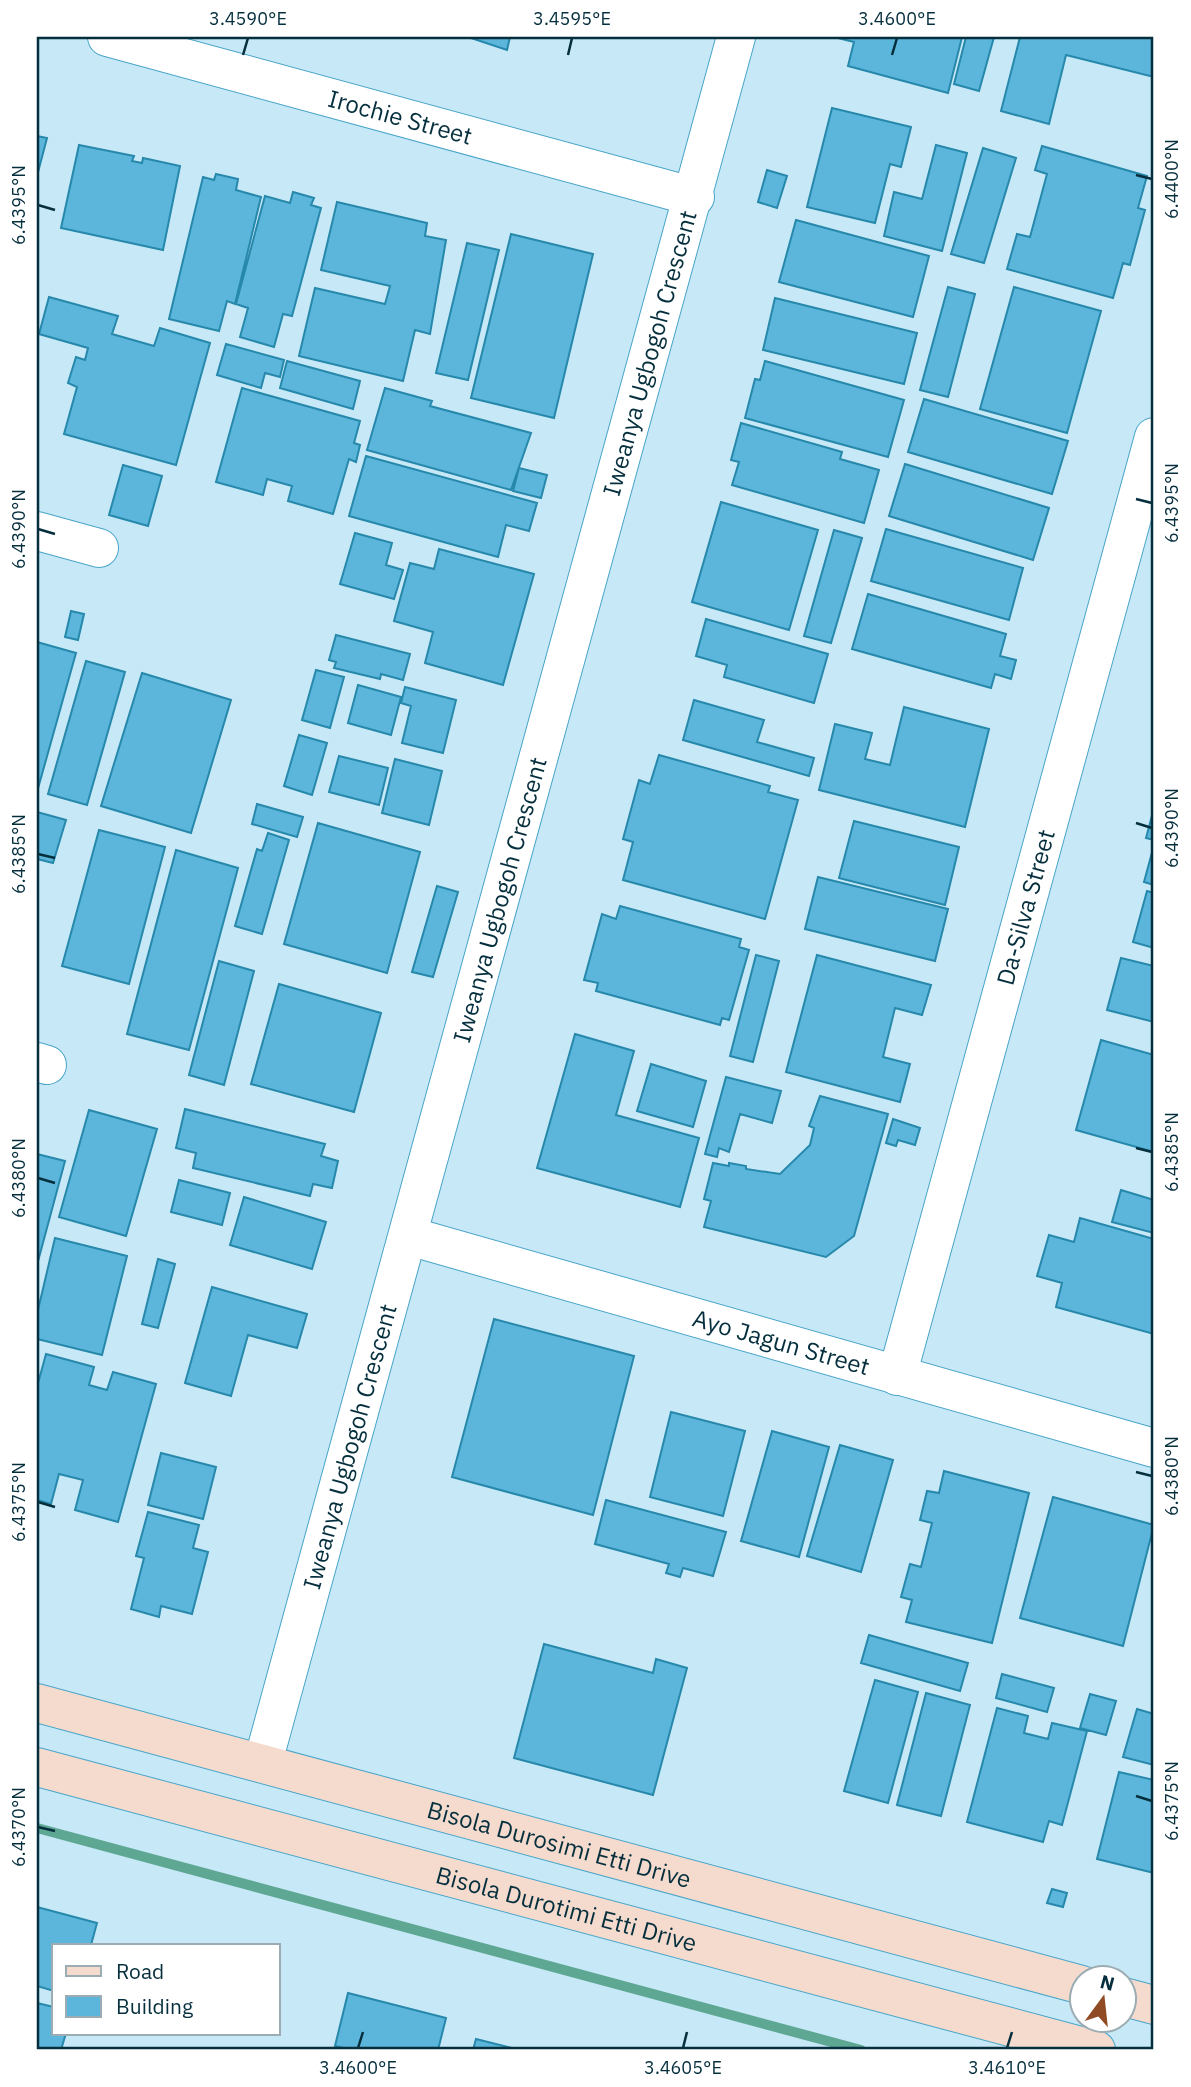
<svg xmlns="http://www.w3.org/2000/svg" width="1191" height="2087" font-family="'IBM Plex Sans',sans-serif">
  <style>
    .lines { fill: none; stroke-linecap: round; stroke-linejoin: round }
    .stream { stroke: #5da793; stroke-width: 10 }
    .building { fill: #5cb6db; stroke: #2688ab; stroke-width: 2 }
    .street-casing { stroke: #49a5c9; stroke-width: 40 }
    .secondary-casing { stroke: #49a5c9; stroke-width: 40 }
    .street { stroke: #fff; stroke-width: 38 }
    .secondary { stroke: #f5dbcd; stroke-width: 38 }
    .ticks { fill: none; stroke: #062f3e; stroke-width: 2.5 }
    .labels { text-anchor: middle; dominant-baseline: central; stroke-width: 5; stroke-linejoin: round; paint-order: stroke }
    .street-label { font-size: 24px; fill: #062f3e; stroke: #fff }
    .neatline { fill: none; stroke: #062f3e; stroke-width: 2.5 }
    .ticks-label { font-size: 18px; text-anchor: middle; fill: #062f3e }
  </style>
  <rect width="100%" height="100%" fill="#c7e8f7"/>
  <g class="lines">
    <path class="stream" d="M37 1828 861 2050"/>
  </g>
  <path class="building" d="M468 37H510L507 50Z
    M834 37H962L948 93 848 66 854 42Z
    M966 37H994L979 91 954 84Z
    M1020 37 1154 38V77L1066 55 1049 124 1001 111Z
    M832 108 911 127 901 167 890 164 875 223 807 207Z
    M37 136 47 138 37 176Z
    M79 145 134 156 132 161 142 163 143 158 180 166 163 250 61 228Z
    M936 145 967 153 942 251 884 236 894 192 922 199Z
    M1042 146 1147 176 1138 208 1145 210 1130 265 1123 263 1113 298 1007 269 1017 234 1030 237 1047 174 1035 170Z
    M983 148 1016 158 984 263 951 254Z
    M767 170 787 176 777 208 758 202Z
    M216 174 238 179 236 190 261 197 235 304 227 301 219 331 169 319 203 177 214 180Z
    M293 192 314 198 311 205 321 208 292 316 283 314 274 347 240 337 248 308 236 304 265 196 290 203Z
    M337 202 427 223 425 236 446 240 430 334 415 330 403 381 299 356 315 288 385 304 390 286 321 270Z
    M796 220 929 256 913 317 779 282Z
    M511 234 593 254 554 418 471 398Z
    M467 243 499 250 468 380 436 373Z
    M948 287 975 294 948 397 920 390Z
    M1014 287 1101 311 1067 433 980 409Z
    M49 297 118 316 112 334 154 346 160 328 210 343 176 465 64 434 77 387 68 383 76 357 85 360 88 348 39 334Z
    M775 298 917 333 904 384 763 350Z
    M226 344 284 360 280 377 265 373 261 388 217 375Z
    M287 361 360 381 353 409 280 388Z
    M765 361 904 400 888 457 745 418 755 379 760 380Z
    M242 388 360 421 354 443 360 445 356 462 349 459 333 514 288 501 292 486 267 479 263 495 216 482Z
    M385 388 432 401 430 406 531 433 511 490 367 450Z
    M924 399 1068 441 1052 494 908 452Z
    M741 423 842 452 840 459 879 470 864 523 732 485 739 462 731 460Z
    M366 456 537 503 529 531 506 525 498 557 349 516Z
    M905 464 1049 508 1033 560 889 516Z
    M123 465 162 476 148 526 109 515Z
    M519 468 547 475 541 498 513 491Z
    M721 502 818 530 789 630 692 602Z
    M886 529 1023 568 1009 620 871 581Z
    M834 530 862 538 831 643 804 636Z
    M355 533 392 543 386 565 403 570 394 599 340 584Z
    M439 549 534 574 503 685 425 663 433 632 394 621 410 563 434 569Z
    M868 594 1006 634 1000 656 1016 660 1011 679 995 674 991 688 852 649Z
    M71 611 84 614 78 640 65 637Z
    M706 619 828 654 814 703 724 677 727 665 696 656Z
    M336 635 410 654 403 680 381 674 380 679 334 668 336 662 329 660Z
    M37 642 76 653 37 792Z
    M86 661 125 672 87 805 48 794Z
    M316 670 344 677 330 728 302 720Z
    M142 673 231 700 191 833 101 806Z
    M358 685 401 697 391 735 348 723Z
    M405 687 456 700 443 753 402 743 411 706 401 703Z
    M694 700 764 720 757 742 814 758 809 776 683 740Z
    M904 707 989 729 965 827 819 790 835 724 872 733 865 759 890 765Z
    M299 735 327 743 312 795 284 786Z
    M659 755 770 786 768 792 798 800 765 919 623 880 633 842 623 839 639 780 650 784Z
    M339 756 388 768 379 805 329 792Z
    M395 759 442 771 429 825 382 813Z
    M257 804 303 817 297 837 252 824Z
    M1154 808V840L1146 838Z
    M37 812 66 820 53 863 37 859Z
    M854 821 959 847 945 905 839 878Z
    M318 823 420 852 387 973 284 944Z
    M99 830 165 847 129 984 62 966Z
    M268 833 289 840 262 934 235 926 257 849 262 851Z
    M1154 845V885L1144 882Z
    M176 850 238 868 189 1050 127 1034Z
    M818 877 948 909 935 961 805 929Z
    M437 886 458 892 433 977 412 972Z
    M1147 891 1154 893V948L1133 942Z
    M620 906 741 939 739 947 749 950 729 1020 722 1018 720 1025 596 991 598 983 584 980 602 914 616 919Z
    M756 955 779 961 753 1062 730 1056Z
    M817 955 931 985 922 1015 895 1008 883 1057 910 1064 900 1102 786 1072Z
    M1121 958 1154 966V1022L1107 1010Z
    M219 961 254 971 224 1085 189 1075Z
    M279 984 381 1013 354 1112 251 1084Z
    M575 1034 634 1051 616 1115 699 1138 680 1207 537 1168Z
    M1101 1040 1154 1055V1152L1076 1130Z
    M651 1064 706 1081 693 1127 637 1111Z
    M726 1077 781 1091 772 1123 740 1114 729 1152 719 1148 717 1157 705 1154Z
    M820 1096 888 1114 854 1236 826 1257 704 1227 711 1201 704 1199 713 1163 729 1166V1163L746 1166V1169L780 1174 810 1145 814 1128 809 1126Z
    M185 1109 325 1144 321 1156 338 1161 332 1188 313 1184 310 1196 193 1168 196 1153 176 1148Z
    M89 1110 157 1129 126 1236 59 1217Z
    M893 1119 920 1128 915 1145 898 1140 896 1146 886 1143Z
    M37 1154 65 1161 37 1265Z
    M179 1180 230 1193 222 1225 171 1212Z
    M1121 1190 1154 1200V1233L1112 1222Z
    M244 1197 326 1222 312 1269 230 1245Z
    M1080 1218 1154 1239V1334L1056 1307 1062 1283 1037 1276 1049 1235 1074 1242Z
    M55 1238 127 1256 102 1355 37 1339V1314Z
    M158 1259 175 1264 158 1328 142 1324Z
    M212 1287 307 1314 297 1348 248 1335 231 1396 185 1383Z
    M494 1319 634 1356 593 1515 452 1477Z
    M46 1354 94 1367 89 1385 107 1390 113 1372 156 1384 118 1522 75 1510 83 1480 59 1474 51 1504 37 1500V1387Z
    M671 1412 745 1431 723 1516 650 1497Z
    M772 1431 829 1447 799 1557 741 1541Z
    M840 1445 893 1460 861 1572 807 1556Z
    M161 1453 216 1467 203 1519 148 1505Z
    M944 1471 1029 1493 992 1643 906 1622 912 1600 901 1597 910 1564 921 1567 932 1523 920 1520 927 1491 939 1493Z
    M1053 1497 1154 1525 1123 1646 1020 1618Z
    M606 1500 726 1532 713 1576 683 1568 680 1577 666 1573 669 1564 595 1544Z
    M148 1512 199 1525 193 1548 208 1552 192 1614 161 1606 159 1617 131 1609 144 1558 136 1556Z
    M869 1635 968 1663 960 1691 861 1663Z
    M544 1644 653 1673 656 1659 687 1668 653 1795 514 1758Z
    M1002 1674 1054 1688 1047 1712 996 1698Z
    M875 1680 918 1692 888 1803 844 1791Z
    M926 1693 970 1705 941 1816 897 1805Z
    M1090 1694 1116 1701 1106 1735 1080 1728Z
    M997 1708 1028 1716 1024 1733 1048 1739 1052 1723 1087 1731 1062 1825 1049 1821 1043 1842 967 1822Z
    M1137 1709 1154 1714V1765L1123 1757Z
    M1119 1772 1154 1780V1873L1097 1859Z
    M1052 1889 1067 1893 1063 1907 1047 1903Z
    M37 1907 97 1923 91 1945H54V1991L37 1986Z
    M348 1993 446 2018 438 2050H353L335 2046Z
    M37 2003 54 2007V2033H66L61 2050H37Z
    M476 2039 520 2050H473Z"/>
  <g class="lines">
    <g class="street-casing">
      <g id="street">
        <path id="s1" d="M107 37 695 197"/>
        <path d="M37 531 99 548"/>
        <path d="M37 1062 47 1065"/>
        <path id="s2" d="M409 1236 1154 1448"/>
        <path id="s3" d="M897 1376 1154 437"/>
        <path id="s4" d="M263 1762 736 37"/>
      </g>
    </g>
    <g class="secondary-casing">
      <g id="secondary">
        <path id="s5" d="M37 1703 1082 1985"/>
        <path id="s6" d="M37 1767 1096 2050"/>
        <path d="M1124 1997 1154 2005"/>
      </g>
    </g>
    <use href="#street" class="street"/>
    <use href="#secondary" class="secondary"/>
  </g>
  <path class="ticks" d="M243 55 248 38M568 55 572 38M892 55 897 38M1136 175 1152 179M38 205 55 210M1136 499 1152 503M38 529 55 534M1136 823 1152 828M38 854 55 858M1136 1148 1152 1152M38 1178 55 1183M1136 1472 1152 1476M38 1502 55 1507M1136 1796 1152 1801M38 1827 55 1831M358 2048 363 2032M683 2048 687 2032M1007 2048 1012 2032"/>
  <g class="labels">
    <g class="street-label">
      <text stroke="none"><textPath href="#s1" startOffset="304">Irochie Street</textPath></text>
      <text stroke="none"><textPath href="#s4" startOffset="1461">Iweanya Ugbogoh Crescent</textPath></text>
      <text stroke="none"><textPath href="#s4" startOffset="894">Iweanya Ugbogoh Crescent</textPath></text>
      <text stroke="none"><textPath href="#s3" startOffset="486">Da-Silva Street</textPath></text>
      <text stroke="none"><textPath href="#s2" startOffset="387">Ayo Jagun Street</textPath></text>
      <text stroke="none"><textPath href="#s4" startOffset="327">Iweanya Ugbogoh Crescent</textPath></text>
      <text stroke="none"><textPath href="#s5" startOffset="541">Bisola Durosimi Etti Drive</textPath></text>
      <text stroke="none"><textPath href="#s6" startOffset="548">Bisola Durotimi Etti Drive</textPath></text>
    </g>
  </g>
  <rect width="1191" height="2087" fill="none" stroke="#ffffff" stroke-width="77"/>
  <rect x="52" y="1944" width="228" height="91" fill="#ffffff" stroke="#9bacb2" stroke-width="2"/>
  <rect x="66" y="1966" width="35" height="10" fill="#f5dbcd" stroke="#9bacb2" stroke-width="2"/>
  <text x="116" y="1979" font-size="21" fill="#062f3e">Road</text>
  <rect x="66" y="1996" width="35" height="21" fill="#5cb6db" stroke="#9bacb2" stroke-width="2"/>
  <text x="116" y="2014" font-size="21" fill="#062f3e">Building</text>
  <g transform="translate(1103 1999) rotate(15)"><circle r="33" fill="#ffffff" stroke="#9bacb2" stroke-width="2"/>
  <path d="M0-5L12 26L0 18L-12 26Z" fill="#914b24"/>
  <text y="-10" font-size="19" font-weight="bold" text-anchor="middle" fill="#062f3e">N</text>
  </g>
  <rect x="38" y="38" width="1114" height="2010" class="neatline"/>
  <g class="ticks-label">
    <text x="248" y="25">3.4590°E</text>
    <text x="572" y="25">3.4595°E</text>
    <text x="897" y="25">3.4600°E</text>
    <text transform="translate(1172 179) rotate(-90)" y="6">6.4400°N</text>
    <text transform="translate(19 205) rotate(-90)" y="6">6.4395°N</text>
    <text transform="translate(1172 503) rotate(-90)" y="6">6.4395°N</text>
    <text transform="translate(19 529) rotate(-90)" y="6">6.4390°N</text>
    <text transform="translate(1172 828) rotate(-90)" y="6">6.4390°N</text>
    <text transform="translate(19 854) rotate(-90)" y="6">6.4385°N</text>
    <text transform="translate(1172 1152) rotate(-90)" y="6">6.4385°N</text>
    <text transform="translate(19 1178) rotate(-90)" y="6">6.4380°N</text>
    <text transform="translate(1172 1476) rotate(-90)" y="6">6.4380°N</text>
    <text transform="translate(19 1502) rotate(-90)" y="6">6.4375°N</text>
    <text transform="translate(1172 1801) rotate(-90)" y="6">6.4375°N</text>
    <text transform="translate(19 1827) rotate(-90)" y="6">6.4370°N</text>
    <text x="358" y="2074">3.4600°E</text>
    <text x="683" y="2074">3.4605°E</text>
    <text x="1007" y="2074">3.4610°E</text>
  </g>
</svg>
